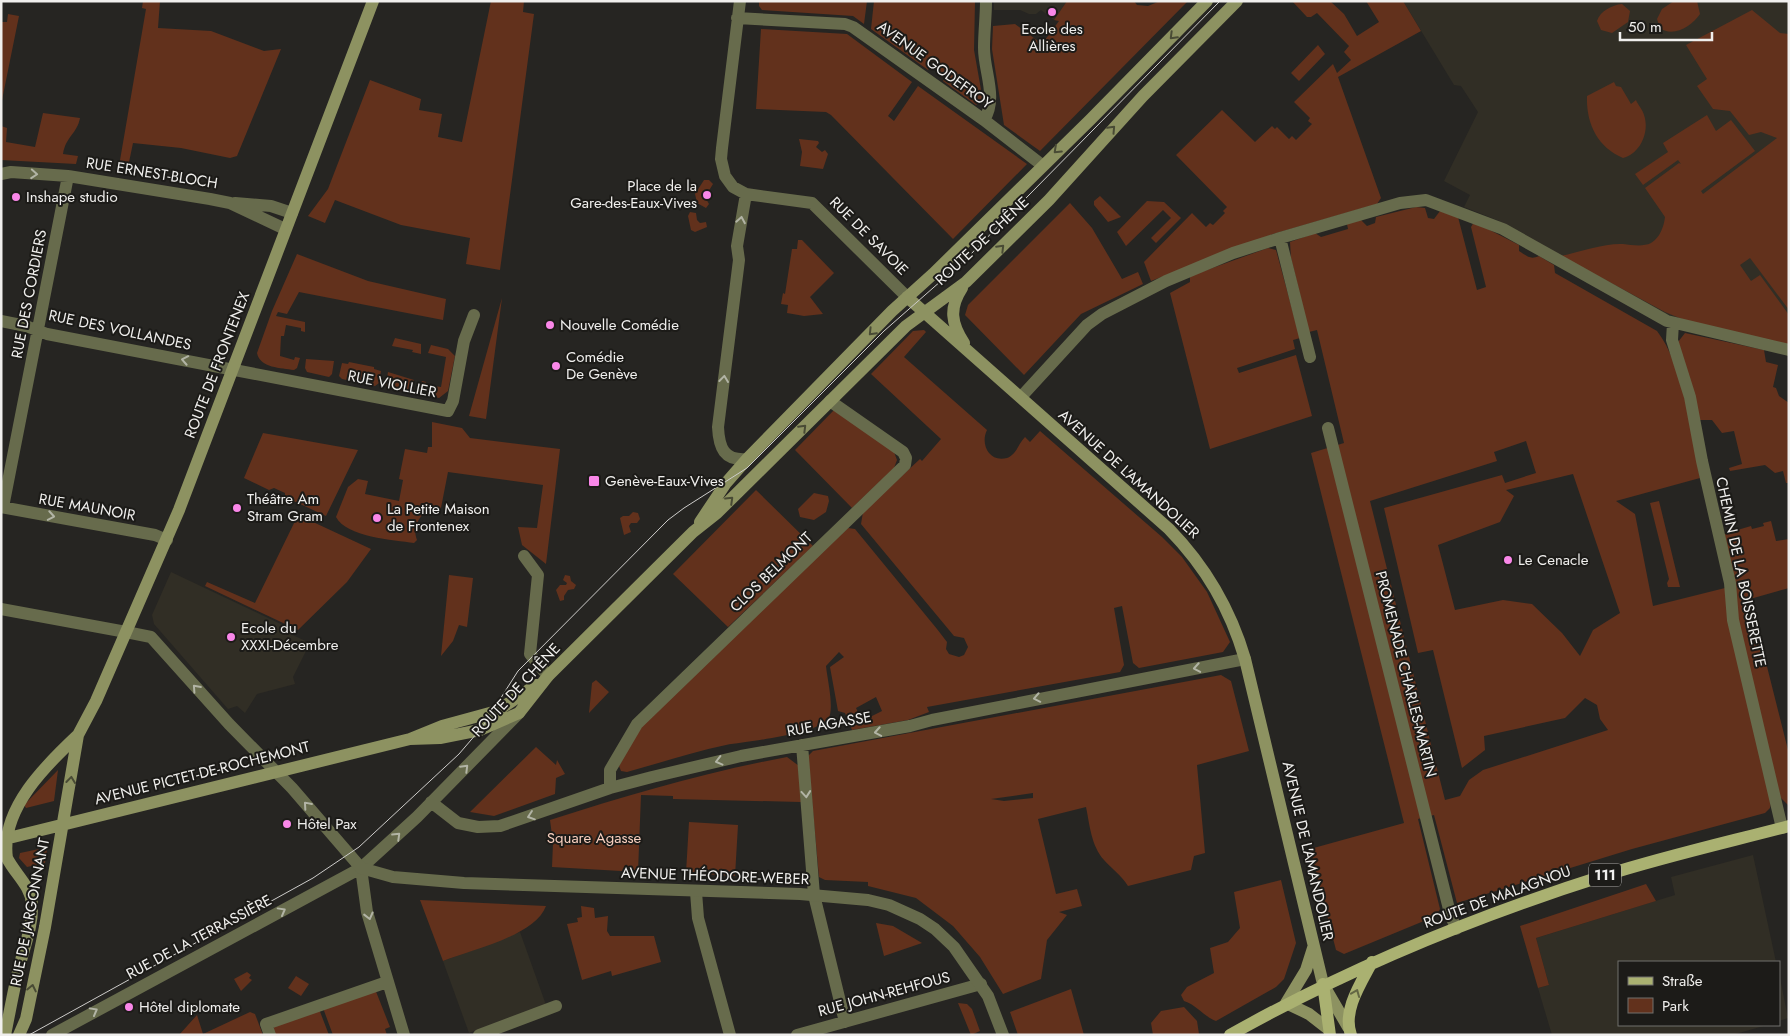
<svg xmlns="http://www.w3.org/2000/svg" width="1790" height="1036" font-family="Jost,sans-serif">
  <style>
    .built { fill: #312e25 }
    .green { fill: #62311c; fill-rule: evenodd }
    .lines { fill: none; stroke-linecap: round; stroke-linejoin: round }
    .minor { stroke: #676b4c; stroke-width: 12 }
    .tertiary { stroke: #676b4c; stroke-width: 12 }
    .secondary { stroke: #8d9261; stroke-width: 12 }
    .primary { stroke: #aab171; stroke-width: 12 }
    .tram { stroke: #cdccca; stroke-width: 1 }
    .oneway { stroke: #494b35 }
    .oneway2 { stroke: #b2b4a5 }
    .oneway3 { stroke: #636644 }
    .poi-dot { fill: #f987e8; stroke: #1c1b18; stroke-width: 2 }
    .labels { text-anchor: middle; dominant-baseline: central; stroke-width: 4; stroke-linejoin: round; paint-order: stroke }
    .shield { fill: #1c1b18; stroke: #b0afad; stroke-width: 1 }
    .shield-label { font-size: 14px; font-weight: bold; fill: #f0efed }
    .poi-label { font-size: 15px; fill: #f0efed; stroke: #1c1b18; text-anchor: start }
    .street-label { font-size: 15px; fill: #f0efed; stroke: #1c1b18 }
    .park-label { font-size: 15px; fill: #f9d0bf; stroke: #1c1b18 }
  </style>
  <rect width="100%" height="100%" fill="#262522"/>
  <path class="built" d="M994 1H1067L1054 20 1041 10 1036 14H1029L1020 10H994Z
    M1403 1H1789V346L1689 322 1664 313 1499 221 1464 207 1470 195 1444 181 1478 112 1461 86 1454 85Z
    M171 572 287 627 286 632 310 643 293 677 295 684 257 694 245 713 237 706 228 709 154 624 152 615Z
    M1753 855 1776 962H1619V1025H1767L1732 1035H1552L1538 988 1549 985 1536 938 1675 895 1671 877Z
    M520 932 546 1005 469 1033 443 961Z
    M1779 973 1788 1018 1779 1021Z"/>
  <path class="green" d="M143 1H160L158 28 211 31 264 51 281 49 237 156 230 158 181 148 133 143 128 167 119 166 146 9 142 8Z
    M491 1H524L523 12 534 14 500 270 466 264 470 238 401 225 335 200 325 223 308 216 328 189 370 80 421 99 419 110 442 114 438 137 462 142Z
    M759 1H867L864 24 853 16 762 10 759 6Z
    M874 1H975L974 50 983 101 976 105 943 81 946 76 932 66 928 70 871 29Z
    M1067 1H1134L1137 5 1148 6 1160 1H1188L1040 151 1004 125 992 49 993 26 1015 24 1042 44 1059 21 1054 20Z
    M1292 1H1330L1344 14 1357 36 1379 22 1366 1H1403L1421 31 1338 77 1381 198 1377 204 1273 234 1151 281 1144 262 1192 213 1206 227 1210 223 1213 225 1225 213 1223 211 1227 207 1176 155 1222 110 1255 142 1272 126 1275 129 1277 127 1289 139 1292 136 1296 140 1312 124 1308 121 1310 118 1294 102 1333 64 1337 73 1351 60 1344 52 1349 46 1317 13 1311 17H1307Z
    M1674 1H1697L1700 14C1692 26 1673 38 1660 28L1657 19 1662 9Z
    M1622 4 1630 11 1628 22 1612 33 1601 30 1597 21C1600 11 1612 5 1622 4Z
    M1752 10 1780 33 1789 34V310L1750 258 1740 265 1751 281 1760 275 1789 315V346L1689 322 1665 312 1561 256C1579 252 1606 243 1623 244 1632 245 1643 247 1651 243 1660 238 1664 226 1665 217L1645 188 1679 163 1681 164 1678 160 1643 185 1635 174 1668 152 1663 143 1707 115 1716 131 1731 120 1755 151 1701 191 1703 194 1777 138 1761 132 1749 135 1730 111 1713 109 1697 86 1707 79 1686 45Z
    M8 14 19 16 1 105V22H7Z
    M761 29 847 34 912 82 888 116 894 121 918 86 1027 164 953 239 831 115 826 112 756 109Z
    M1318 45 1325 54 1299 81 1291 73Z
    M1614 82 1616 86 1621 87 1631 104 1636 100C1638 105 1643 110 1644 115 1650 132 1640 154 1623 158 1597 147 1586 123 1587 96Z
    M43 113 80 118C77 134 66 136 63 154L78 156 76 164 1 160V126L7 128 6 142 35 147Z
    M799 139 818 141 819 143 816 147 822 152 825 150 828 154 823 169 800 166 802 152Z
    M704 180H709L713 184 705 197 709 204 706 208 697 203 695 194Z
    M1100 196 1121 217 1108 222 1094 205V201Z
    M1147 201 1164 202 1181 218 1156 243 1151 238 1171 218 1163 210 1126 246 1117 232Z
    M1070 203 1092 228 1122 279 1138 272 1143 284 1081 314 1024 375 965 315 968 305Z
    M1416 207 1425 208 1428 218 1434 219 1440 211 1458 217 1477 290 1486 287 1471 227 1474 222 1519 245V251C1527 256 1530 260 1539 256L1554 265 1555 273 1657 331C1683 364 1693 436 1700 478L1616 501 1635 514 1653 606 1725 588 1771 801 1770 808 1765 813 1632 849 1457 903 1434 815 1418 819 1440 909 1436 916 1344 954 1336 950 1310 849 1404 823 1311 453 1344 443 1317 330 1309 332 1291 258 1290 242 1315 233 1321 237 1348 229 1347 224 1361 220 1367 226 1375 223 1376 217ZM1526 441 1536 473 1505 483 1502 475 1384 508 1418 653 1433 650 1462 768 1485 750 1484 736 1565 718 1585 698 1597 705 1600 719 1608 730 1483 770 1469 780 1460 796 1445 800 1370 501 1497 461 1494 452ZM1573 474 1620 613 1593 630 1580 656 1562 633 1532 604 1503 600 1455 610 1438 545 1500 522 1514 496 1506 490Z
    M690 212 696 213 697 220 700 223 706 222 707 227 695 232 691 230 688 216Z
    M798 240H802L834 273 810 297 823 314 804 316 787 313 788 305 781 304 783 293 785 294 792 249H797Z
    M1268 248 1276 250 1300 338 1293 340 1295 349 1237 368 1239 373 1296 355 1312 416 1210 449 1170 293 1190 282V276Z
    M297 254 368 281 446 299 443 320 299 292 287 314 278 312 276 316 305 322V332L301 331V328L286 325 284 336H281L280 356 294 360 295 357 300 358 297 368 294 370C281 368 260 368 257 353L272 311Z
    M502 298 486 419 469 416Z
    M924 330 926 332 904 357 987 430C980 444 989 463 1007 458 1017 454 1018 444 1025 437L1030 442 1040 431 1162 537 1182 557 1207 592 1230 642 1223 652 1139 668 1133 663 1122 606 1114 608 1124 665 1120 672 927 707 929 712 908 720 852 730 845 713 838 711 830 667 844 657 839 652 826 666C827 678 835 710 828 719 815 735 748 741 726 745 693 752 660 763 627 772L621 771 619 766 642 722 848 528 855 529 937 629 947 642 946 649 949 654 959 657 964 655 968 647 964 638 954 636 861 524 863 512 920 459 922 461 941 439 871 374 913 331ZM876 697 882 711 862 721 856 708Z
    M1685 333 1764 350 1766 362 1778 365 1773 387 1776 388 1779 396 1789 403V483H1786L1783 471 1775 473 1765 465 1730 471 1729 468 1742 464 1734 431 1722 433 1712 420H1699L1678 342Z
    M395 338 421 344V354L412 352 413 350 392 346Z
    M431 345 448 349 455 356 448 391 439 398 421 394 419 391 422 381 426 382 425 385 441 387 446 357 428 353Z
    M306 359 334 361 332 374 329 377 307 372 305 368Z
    M349 362 374 367V369L381 371 379 383 375 386 342 379 339 376 342 363 348 364Z
    M388 372 414 380 412 390 409 393 387 388 386 385Z
    M834 410 894 452 897 460 894 468 852 508 795 450Z
    M432 422 462 428 470 438 560 449 546 564 522 545 518 527 537 528 543 485 448 472 440 513H424C416 522 413 529 417 540L414 543C394 540 346 537 336 517L348 487 358 479 368 481 365 494 399 501 403 480 399 479 405 449 427 453 428 447H432Z
    M263 433 358 450 326 516 285 497V493L274 488 269 490 244 478Z
    M756 490 813 546 728 627 673 574Z
    M814 493 828 496 829 501 826 512 814 520 800 517 798 509Z
    M1659 501 1680 587H1668L1667 583 1669 579 1650 503Z
    M633 512 638 513 640 519 637 523H631L629 526 631 532 624 535 620 518 623 516H629Z
    M298 515 371 549 347 582 298 630 205 586 207 582 255 603Z
    M1771 521 1776 541 1789 539V588L1750 599 1789 754V806L1780 797 1739 628 1724 534 1751 526 1752 529 1764 526 1763 523Z
    M449 575 473 578 467 627 459 625 453 641 441 656Z
    M565 575 570 576 571 581 576 585 574 589 568 590 564 596V600L560 601 556 590 560 585H566L567 583 563 580Z
    M1221 675 1231 681 1249 751 1197 765 1205 853 1194 856 1191 870 1128 886C1121 875 1112 869 1104 860 1091 845 1090 826 1086 807L1038 819 1056 894 1077 889 1082 906 1059 912 1067 915 1047 940 1041 979 1003 994 980 957 953 926 916 898 868 886V882L825 880 819 877 808 756 813 751ZM1033 793V798L1004 801 991 799Z
    M596 680 609 692 589 713 592 683Z
    M536 747 556 765 557 760 565 774 556 778 555 794 494 816 470 812Z
    M787 757 799 766 801 802 673 799V796L641 795 638 872 552 867 553 843 550 820C628 795 706 772 787 757Z
    M58 770 54 801 26 808 24 805Z
    M689 822 738 825 735 876 686 873Z
    M44 848 47 850 45 863 27 867 19 858 20 853Z
    M1281 880 1296 943 1284 979 1276 987 1216 1021C1203 1016 1197 1005 1184 1001L1181 995 1187 987 1214 973 1210 948 1228 942 1240 928 1234 892Z
    M1646 884 1656 901 1536 938 1549 985 1538 988 1520 926Z
    M420 900 546 906C535 936 471 950 443 961Z
    M581 906 594 908 595 918 608 916 607 931 610 936H654L661 962 612 976 611 971 582 980 567 924 578 922 577 918 582 917Z
    M876 923 893 926 922 943 884 956Z
    M247 972 251 975 249 978 252 980 241 991 234 979Z
    M296 976 309 984 301 996 288 988Z
    M375 989 390 1027 385 1029 387 1035H333L323 1008Z
    M1071 989 1084 1035H1018L1010 1012Z
    M958 1003 967 1004 972 1009 980 1031 971 1035Z
    M1184 1007 1197 1021 1199 1034 1153 1035 1151 1023 1161 1011Z
    M319 1009 329 1035H273L274 1025Z
    M250 1012 255 1014 263 1035H179L197 1015 203 1034Z"/>
  <g class="lines">
    <path class="minor" d="M740 1 722 148 721 159 725 176 733 187 746 194 812 203 907 297
      M737 18 845 24 853 27 984 120 1042 165
      M984 120C998 98 984 72 984 48 984 32 986 17 986 1
      M1 174 11 172 68 176 210 199 230 203 285 229
      M746 194 737 246 739 260 718 427C719 448 724 461 747 459
      M235 203 271 206 292 213
      M1280 238 1310 357
      M1 321 26 326 47 334 448 411 453 401 464 341 474 315
      M1673 323 1672 340 1690 397 1702 461 1730 583 1733 620 1782 828
      M1021 397 1087 325 1102 314 1166 281 1233 253 1280 238 1400 203 1426 200 1503 229 1667 321 1789 350
      M1328 428 1450 913 1456 929
      M1 507 155 535 167 540
      M3 507 68 176
      M524 556 538 575 530 654 548 676
      M1 609 126 632
      M802 745 814 895 845 1022
      M610 788V770L637 724 905 465 906 458 903 452 830 401
      M431 802 458 823 478 827 500 826 610 788 652 777 741 756 910 726 932 720 1245 659
      M361 868 367 912 404 1035
      M696 892 698 918 730 1035
      M52 1035 361 868 417 817 519 713
      M270 1035 266 1024 387 982
      M479 1035 556 1006
      M797 1035 981 984"/>
    <path class="tertiary" d="M126 632 151 637 229 724 292 788 361 868 393 877 464 883 800 894 868 900 889 905 920 919 935 929 954 947 988 996 1003 1035"/>
    <path class="secondary" d="M962 288C949 308 951 323 964 343
      M907 297 1169 529C1206 567 1230 608 1245 659L1323 984 1348 1027
      M700 522 726 483 747 459 892 311 933 274 1090 120 1207 1
      M410 739 440 738 480 730 519 713 548 676 693 532 717 513 906 326 966 282 1049 200 1143 96 1237 1
      M1 840 410 739 442 726 497 711 536 685
      M1313 948 1306 970 1286 1003 1309 1014 1327 1028
      M5 1035C10 1011 14 987 20 964 25 945 33 924 32 904 31 886 15 874 7 858 0 809 47 764 78 735
      M19 1035 26 1019 45 927 78 735 96 701 179 510 373 1"/>
    <path class="primary" d="M1323 984 1330 1035
      M1230 1035C1349 968 1476 916 1606 875 1666 856 1728 842 1789 826
      M1351 1035C1342 1011 1361 983 1372 962"/>
    <path class="tram" d="M29 1035 313 878 359 847 459 754 483 726 518 671 668 520 684 508 747 468 884 331 966 259 1220 1"/>
  </g>
  <defs><path id="oneway-chevron" d="M-2-3.5L2.5 0L-2 3.5" fill="none" stroke-width="1.6" stroke-linecap="round" stroke-linejoin="round" transform="scale(1.25)"/></defs>
  <g class="oneway">
    <use href="#oneway-chevron" transform="translate(1173 36) rotate(135)"/>
    <use href="#oneway-chevron" transform="translate(1112 129) rotate(-47)"/>
    <use href="#oneway-chevron" transform="translate(1057 150) rotate(137)"/>
    <use href="#oneway-chevron" transform="translate(1001 248) rotate(-45)"/>
    <use href="#oneway-chevron" transform="translate(872 332) rotate(134)"/>
    <use href="#oneway-chevron" transform="translate(803 428) rotate(-45)"/>
    <use href="#oneway-chevron" transform="translate(730 500) rotate(-44)"/>
    <use href="#oneway-chevron" transform="translate(71 780) rotate(-83)"/>
    <use href="#oneway-chevron" transform="translate(32 988) rotate(-78)"/>
  </g>
  <g class="oneway2">
    <use href="#oneway-chevron" transform="translate(34 174) rotate(4)"/>
    <use href="#oneway-chevron" transform="translate(741 220) rotate(-80)"/>
    <use href="#oneway-chevron" transform="translate(185 360) rotate(-169)"/>
    <use href="#oneway-chevron" transform="translate(724 379) rotate(-83)"/>
    <use href="#oneway-chevron" transform="translate(51 516) rotate(10)"/>
    <use href="#oneway-chevron" transform="translate(1197 668) rotate(170)"/>
    <use href="#oneway-chevron" transform="translate(196 688) rotate(-132)"/>
    <use href="#oneway-chevron" transform="translate(1037 698) rotate(169)"/>
    <use href="#oneway-chevron" transform="translate(878 732) rotate(170)"/>
    <use href="#oneway-chevron" transform="translate(719 761) rotate(166)"/>
    <use href="#oneway-chevron" transform="translate(465 768) rotate(-45)"/>
    <use href="#oneway-chevron" transform="translate(806 794) rotate(85)"/>
    <use href="#oneway-chevron" transform="translate(307 805) rotate(-131)"/>
    <use href="#oneway-chevron" transform="translate(531 816) rotate(161)"/>
    <use href="#oneway-chevron" transform="translate(397 836) rotate(-44)"/>
    <use href="#oneway-chevron" transform="translate(282 911) rotate(-29)"/>
    <use href="#oneway-chevron" transform="translate(369 916) rotate(76)"/>
    <use href="#oneway-chevron" transform="translate(94 1011) rotate(-29)"/>
  </g>
  <use class="oneway3" href="#oneway-chevron" transform="translate(1356 993) rotate(-68)"/>
  <g class="poi-dot">
    <circle cx="1052" cy="12" r="5"/>
    <circle cx="707" cy="195" r="5"/>
    <circle cx="16" cy="197" r="5"/>
    <circle cx="550" cy="325" r="5"/>
    <circle cx="556" cy="366" r="5"/>
    <rect x="588" y="475" width="12" height="12" rx="2.5"/>
    <circle cx="237" cy="508" r="5"/>
    <circle cx="377" cy="518" r="5"/>
    <circle cx="1508" cy="560" r="5"/>
    <circle cx="231" cy="637" r="5"/>
    <circle cx="287" cy="824" r="5"/>
    <circle cx="129" cy="1007" r="5"/>
  </g>
  <g class="labels">
    <rect class="shield" x="1589" y="863.5" width="32" height="23" rx="4"/>
    <g class="shield-label">
      <text x="1605" y="875">111</text>
    </g>
    <g class="poi-label">
      <text x="1052" y="29" text-anchor="middle">Ecole des<tspan x="1052" dy="17">Allières</tspan></text>
      <text x="697" y="186" text-anchor="end">Place de la<tspan x="697" dy="17">Gare-des-Eaux-Vives</tspan></text>
      <text x="26" y="197">Inshape studio</text>
      <text x="560" y="325">Nouvelle Comédie</text>
      <text x="566" y="357">Comédie<tspan x="566" dy="17">De Genève</tspan></text>
      <text x="605" y="481">Genève-Eaux-Vives</text>
      <text x="247" y="499">Théâtre Am<tspan x="247" dy="17">Stram Gram</tspan></text>
      <text x="387" y="509">La Petite Maison<tspan x="387" dy="17">de Frontenex</tspan></text>
      <text x="1518" y="560">Le Cenacle</text>
      <text x="241" y="628">Ecole du<tspan x="241" dy="17">XXXI-Décembre</tspan></text>
      <text x="297" y="824">Hôtel Pax</text>
      <text x="139" y="1007">Hôtel diplomate</text>
    </g>
    <g class="street-label">
      <text transform="translate(935 65) rotate(36)">AVENUE GODEFROY</text>
      <text transform="translate(152 173) rotate(9)">RUE ERNEST-BLOCH</text>
      <text transform="translate(869 236) rotate(45)">RUE DE SAVOIE</text>
      <text transform="translate(982 241) rotate(-43)">ROUTE DE CHÊNE</text>
      <text transform="translate(29 294) rotate(-79)">RUE DES CORDIERS</text>
      <text transform="translate(120 330) rotate(12)">RUE DES VOLLANDES</text>
      <text transform="translate(217 365) rotate(-69)">ROUTE DE FRONTENEX</text>
      <text transform="translate(392 384) rotate(11)">RUE VIOLLIER</text>
      <text transform="translate(1129 474) rotate(42)">AVENUE DE L'AMANDOLIER</text>
      <text transform="translate(87 507) rotate(10)">RUE MAUNOIR</text>
      <text transform="translate(771 572) rotate(-44)">CLOS BELMONT</text>
      <text transform="translate(1741 572) rotate(78)">CHEMIN DE LA BOISSERETTE</text>
      <text transform="translate(1406 674) rotate(76)">PROMENADE CHARLES-MARTIN</text>
      <text transform="translate(516 690) rotate(-47)">ROUTE DE CHÊNE</text>
      <text transform="translate(829 724) rotate(-10)">RUE AGASSE</text>
      <text transform="translate(202 773) rotate(-14)">AVENUE PICTET-DE-ROCHEMONT</text>
      <text transform="translate(1308 851) rotate(77)">AVENUE DE L'AMANDOLIER</text>
      <text transform="translate(715 876) rotate(2)">AVENUE THÉODORE-WEBER</text>
      <text transform="translate(1497 897) rotate(-20)">ROUTE DE MALAGNOU</text>
      <text transform="translate(30 912) rotate(-79)">RUE DE JARGONNANT</text>
      <text transform="translate(199 937) rotate(-28)">RUE DE LA TERRASSIÈRE</text>
      <text transform="translate(884 994) rotate(-15)">RUE JOHN-REHFOUS</text>
    </g>
    <g class="park-label">
      <text x="594" y="838">Square Agasse</text>
    </g>
  </g>
  <rect width="1790" height="1036" fill="none" stroke="#f0efed" stroke-width="5"/>
  <rect x="1618" y="961" width="162" height="65" fill="#1c1b18" stroke="#71706d"/>
  <rect x="1628" y="977" width="25" height="8" fill="#aab171" stroke="#71706d"/>
  <text x="1662" y="986" font-size="15" fill="#f0efed">Straße</text>
  <rect x="1628" y="998" width="25" height="15" fill="#62311c" stroke="#71706d"/>
  <text x="1662" y="1011" font-size="15" fill="#f0efed">Park</text>
  <path d="M1620 32v8h92v-8" fill="none" stroke="#f0efed" stroke-width="2.5"/>
  <text x="1628" y="32" font-size="15" fill="#f0efed" stroke="#1c1b18" stroke-width="4" paint-order="stroke">50 m</text>
</svg>
